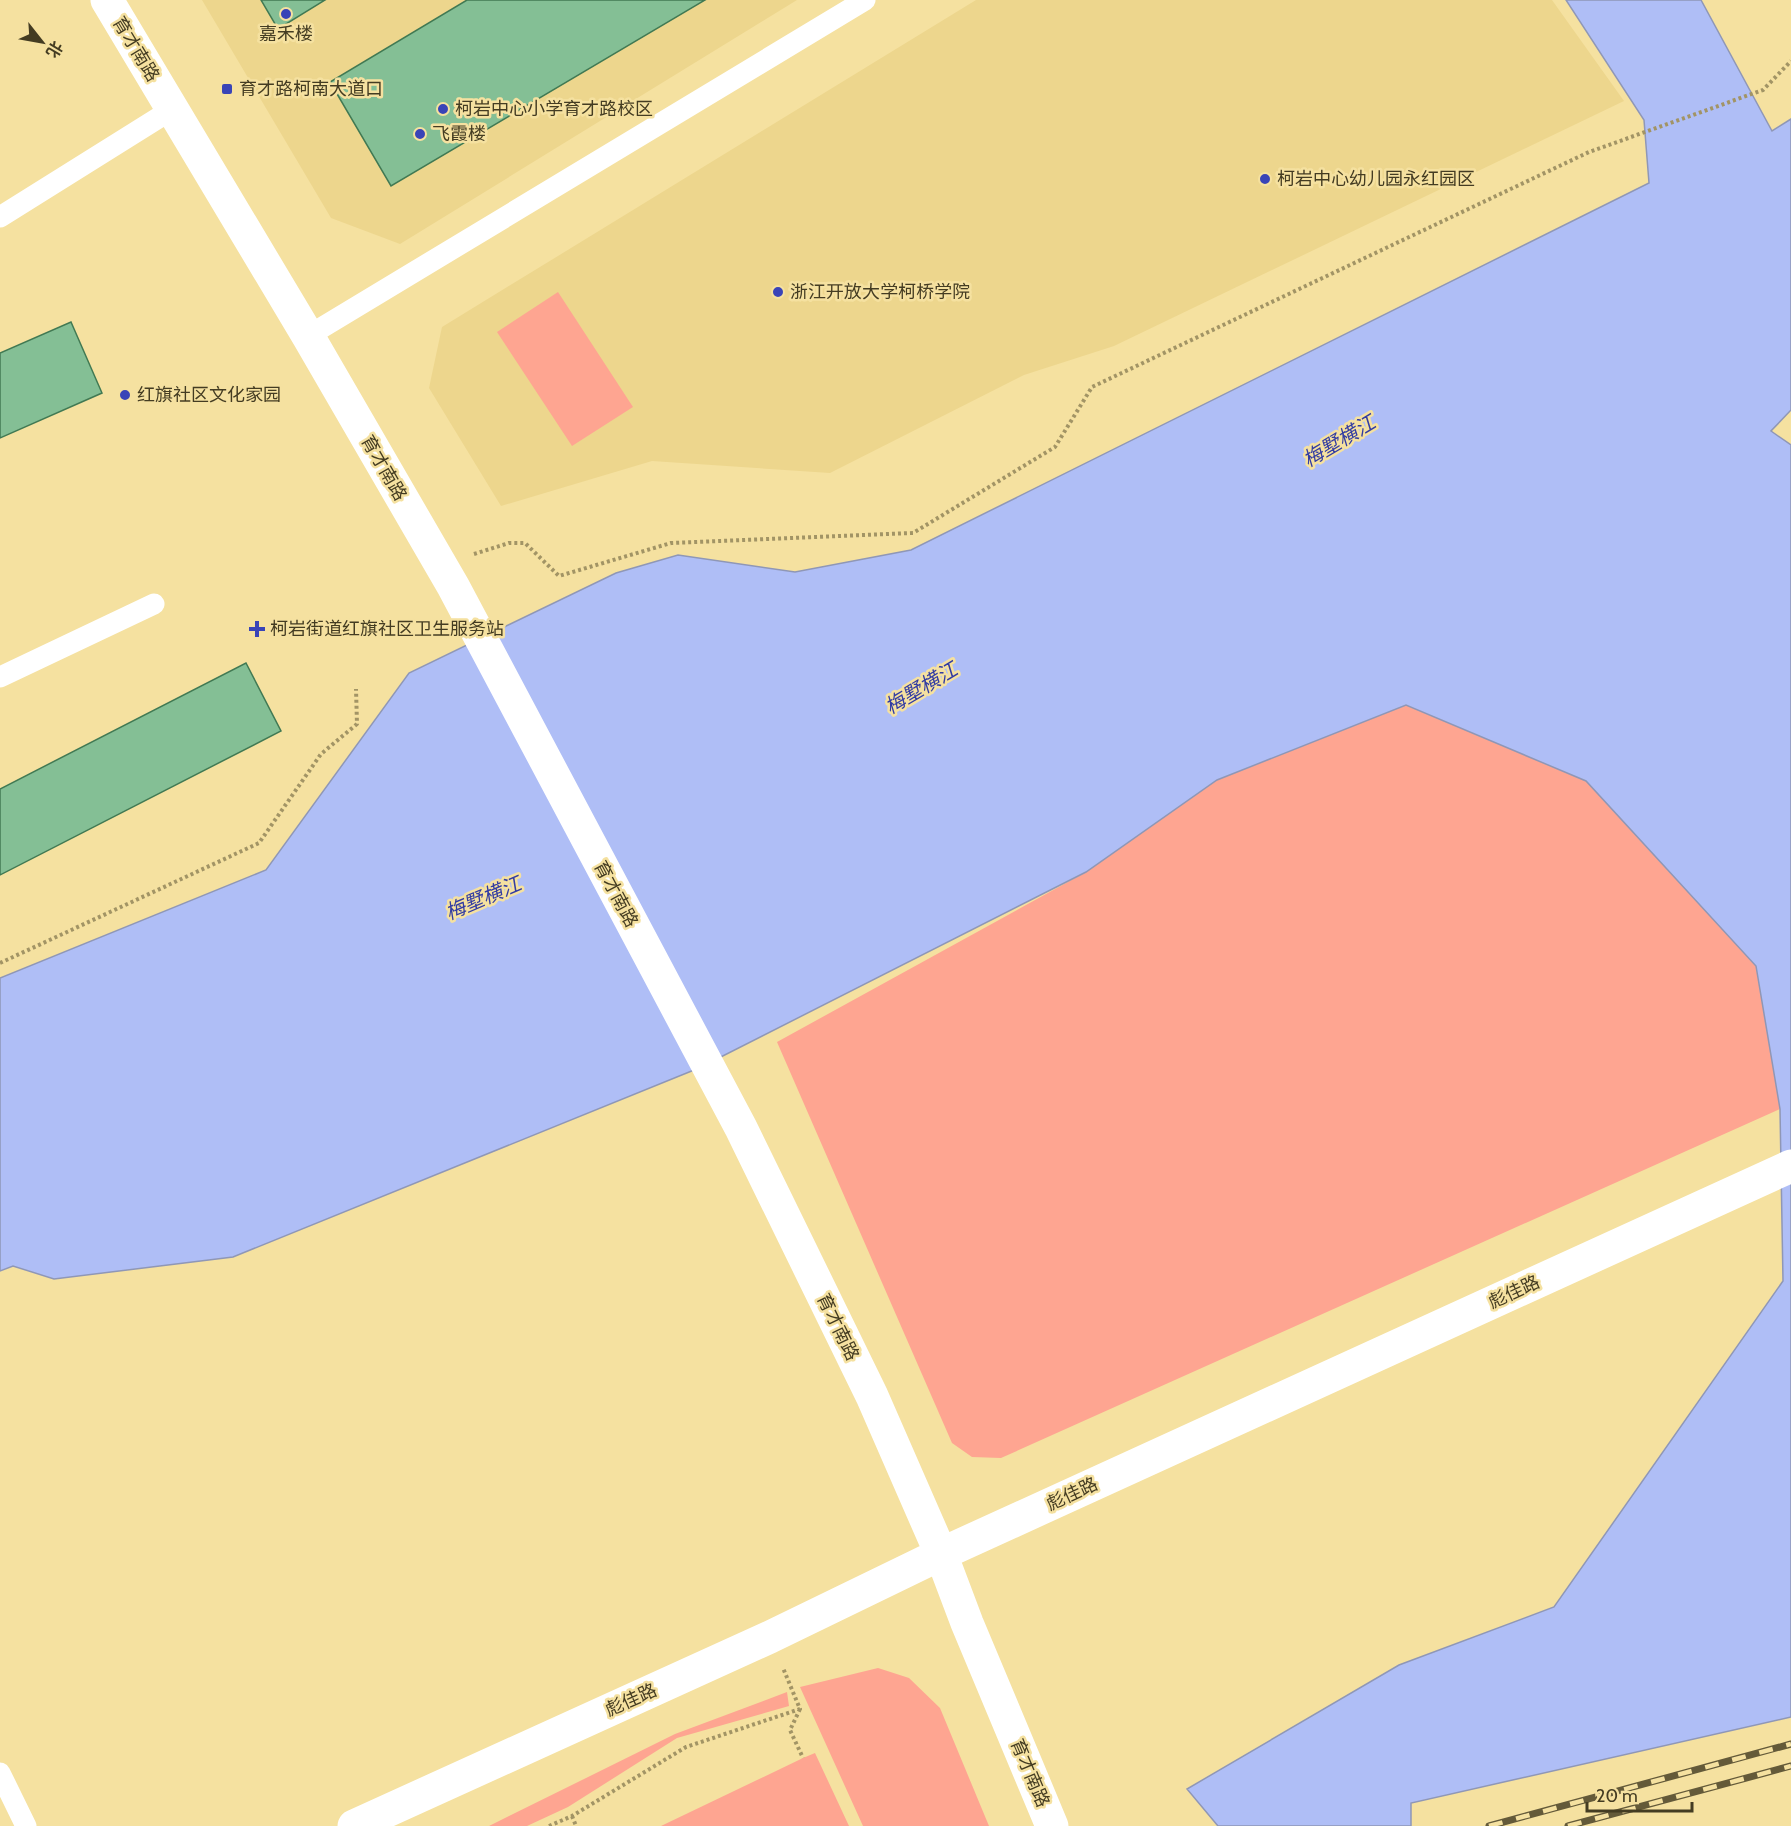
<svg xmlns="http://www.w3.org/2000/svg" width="1791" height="1826" font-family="Cabin,'Noto Sans SC',sans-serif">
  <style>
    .built { fill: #edd68d }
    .green { fill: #fea591 }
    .water { fill: #afbef6; stroke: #8f97b6; stroke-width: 1.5 }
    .building { fill: #84bf95; stroke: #417953; stroke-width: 1.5 }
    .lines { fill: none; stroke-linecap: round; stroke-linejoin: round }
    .path { stroke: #a29465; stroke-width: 4; stroke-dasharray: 3 3; stroke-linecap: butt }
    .lane { stroke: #fff; stroke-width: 21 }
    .street { stroke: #fff; stroke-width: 33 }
    .rail-casing { stroke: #645a39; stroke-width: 7 }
    .rail { stroke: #f5e1a0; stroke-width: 4.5; stroke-dasharray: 14; stroke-linecap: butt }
    .poi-dot { fill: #3944b7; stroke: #f5e1a0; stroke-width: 2 }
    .labels { text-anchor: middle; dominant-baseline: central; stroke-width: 5; stroke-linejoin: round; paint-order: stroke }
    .poi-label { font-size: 18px; fill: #443c22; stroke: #f5e1a0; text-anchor: start }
    .street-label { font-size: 18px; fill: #443c22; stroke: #f5e1a0 }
    .water-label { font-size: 20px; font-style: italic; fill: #323ca3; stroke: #f5e1a0 }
  </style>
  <rect width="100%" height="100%" fill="#f5e1a0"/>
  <path class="built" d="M202 0H797L400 244 331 218Z
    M976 0H1552L1624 101 1114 346 1024 375 830 473 652 461 501 506 429 388 442 327Z"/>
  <path class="green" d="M558 292 633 407 572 446 497 332Z
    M1406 704 1586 781 1756 966 1780 1109 1001 1458 972 1457 952 1443 777 1042 1086 872 1217 780Z
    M878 1668 909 1678 940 1708 989 1826H863L800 1687Z
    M787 1692 789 1706 677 1738 568 1807 527 1826H489L675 1734Z
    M815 1753 849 1826H661L803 1758Z"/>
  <path class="water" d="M1566 0H1701L1772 131 1791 119V410L1771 431 1791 445V1717L1411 1803V1826H1218L1187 1789 1399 1665 1554 1607 1783 1281 1780 1109 1756 966 1586 781 1406 705 1217 780 1086 872 699 1068 233 1257 54 1279 13 1266 0 1271V978L266 870 409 673 616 573 678 555 795 572 911 550 1649 183 1644 120Z"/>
  <path class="building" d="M261 0H325L278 29Z
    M467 0H705L391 186 330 82Z
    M71 322 102 393 0 438V353Z
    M246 663 281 731 0 875V789Z"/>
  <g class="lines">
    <path class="path" d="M474 554 509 543H525L559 576 671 543 913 533 1055 447 1092 387 1589 152 1763 90 1791 61
      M0 963 259 843 321 754 357 724 356 689
      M800 1709 790 1730 803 1758
      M572 1816 576 1826
      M549 1826 572 1816 686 1747 800 1709 783 1668"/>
    <path class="lane" d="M0 217 171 110
      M308 336 865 0
      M0 677 154 604
      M0 1773 26 1826"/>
    <path class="street" d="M107 0 308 336 453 586 741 1128 872 1396 941 1554 967 1623 1052 1826
      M354 1826 770 1637 941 1554 1791 1166"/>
    <g class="rail-casing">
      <path id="rail" d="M1489 1826 1791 1744
        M1568 1826 1791 1766"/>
    </g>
    <use href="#rail" class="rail"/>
  </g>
  <g class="poi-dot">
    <circle cx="286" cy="14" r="6"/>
    <rect x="221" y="83" width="12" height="12" rx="3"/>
    <circle cx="443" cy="109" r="6"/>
    <circle cx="420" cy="134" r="6"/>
    <circle cx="1265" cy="179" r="6"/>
    <circle cx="778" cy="292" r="6"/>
    <circle cx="125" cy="395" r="6"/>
    <path d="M254 620h6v6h6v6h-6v6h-6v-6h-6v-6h6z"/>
  </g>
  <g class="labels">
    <g class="poi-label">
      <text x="286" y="34" text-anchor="middle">嘉禾楼</text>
      <text x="239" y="89">育才路柯南大道口</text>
      <text x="455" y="109">柯岩中心小学育才路校区</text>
      <text x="432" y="134">飞霞楼</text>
      <text x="1277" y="179">柯岩中心幼儿园永红园区</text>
      <text x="790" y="292">浙江开放大学柯桥学院</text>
      <text x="137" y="395">红旗社区文化家园</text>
      <text x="270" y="629">柯岩街道红旗社区卫生服务站</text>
    </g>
    <g class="street-label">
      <text transform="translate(136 49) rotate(59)">育才南路</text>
      <text transform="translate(384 468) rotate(60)">育才南路</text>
      <text transform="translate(616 894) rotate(62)">育才南路</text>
      <text transform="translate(1514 1292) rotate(-25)">彪佳路</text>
      <text transform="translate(838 1327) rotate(64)">育才南路</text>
      <text transform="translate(1072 1494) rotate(-25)">彪佳路</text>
      <text transform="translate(631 1700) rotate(-24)">彪佳路</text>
      <text transform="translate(1030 1773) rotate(67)">育才南路</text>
    </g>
    <g class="water-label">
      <text transform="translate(1339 441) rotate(-31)">梅墅横江</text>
      <text transform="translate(921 688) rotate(-31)">梅墅横江</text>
      <text transform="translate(483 898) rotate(-23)">梅墅横江</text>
    </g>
  </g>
  <g transform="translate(42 42) rotate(121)" stroke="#f5e1a0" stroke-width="4.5" paint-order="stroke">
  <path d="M0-4.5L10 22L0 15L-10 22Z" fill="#443c22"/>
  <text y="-9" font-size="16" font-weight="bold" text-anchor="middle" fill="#443c22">北</text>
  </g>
  <path d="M1587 1802v9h105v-9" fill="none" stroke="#443c22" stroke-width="3"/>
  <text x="1596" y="1802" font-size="18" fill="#443c22" stroke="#f5e1a0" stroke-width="4.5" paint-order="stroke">20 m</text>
</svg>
